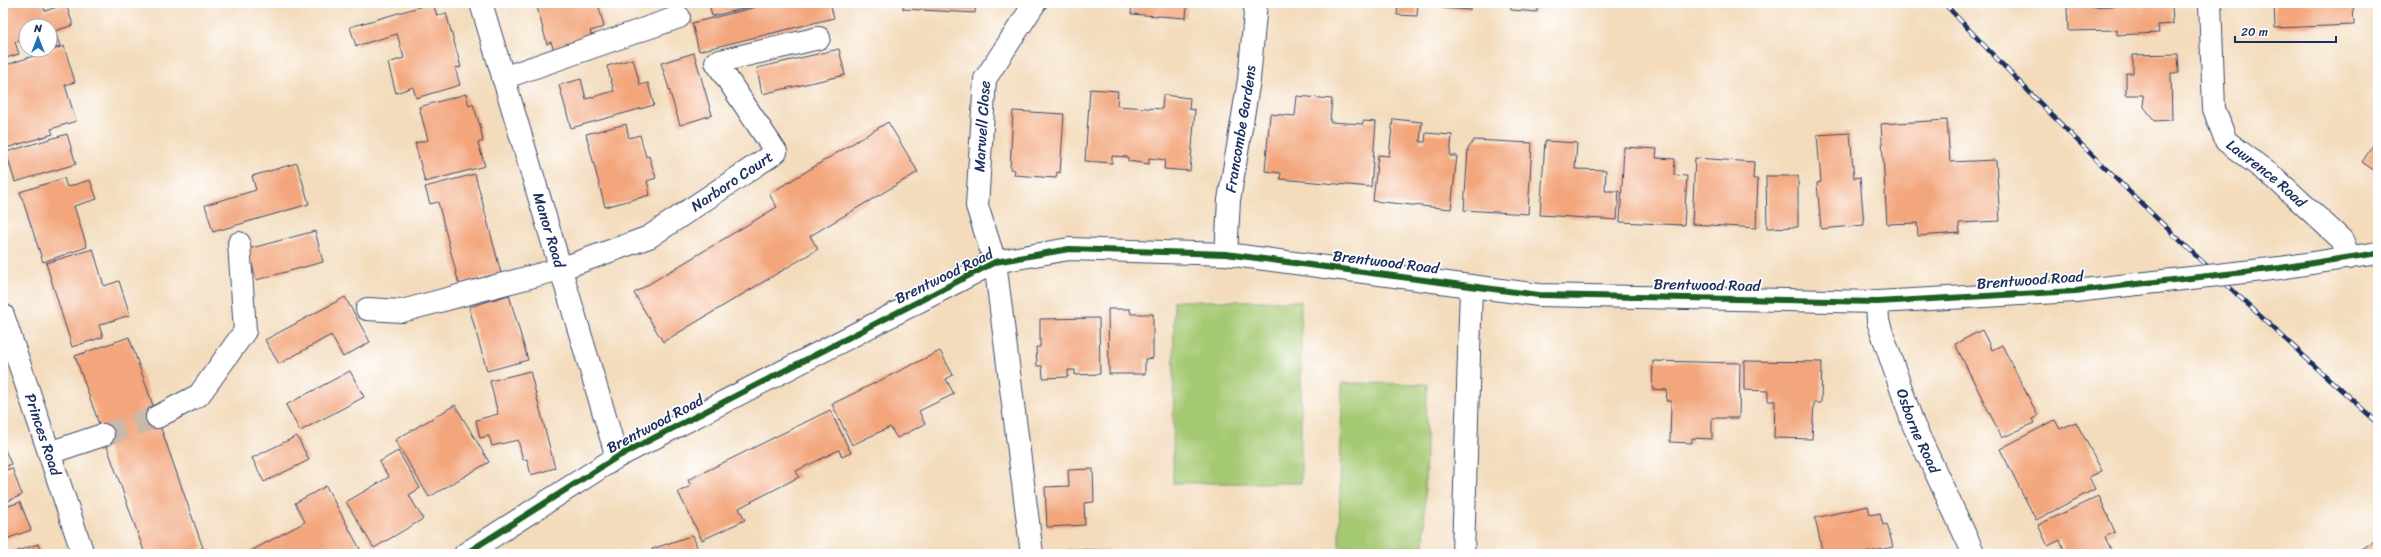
<svg xmlns="http://www.w3.org/2000/svg" width="2381" height="557" font-family="Sriracha,sans-serif">
  <style>
    .green { fill: #a5c972; stroke: #607c68 }
    .building { fill: #f3a67c }
    .lines { fill: none; stroke-linecap: round; stroke-linejoin: round }
    .minor-tunnel { stroke: #c8b9a8; stroke-width: 22; stroke-dasharray: 22 11; stroke-linecap: butt }
    .minor-casing { stroke: #3b496c; stroke-width: 24 }
    .minor { stroke: #fff; stroke-width: 22 }
    .rail-casing { stroke: #1b2f5e; stroke-width: 4.5 }
    .rail { stroke: #fff; stroke-width: 3; stroke-dasharray: 9; stroke-linecap: butt }
    .minor-bridge-casing { stroke: #3b496c; stroke-width: 24; stroke-linecap: butt }
    .minor-bridge { stroke: #fff; stroke-width: 22 }
    .cycleway-casing { stroke: #fff; stroke-width: 8 }
    .cycleway { stroke: #1b5e20; stroke-width: 6 }
    .labels { text-anchor: middle; dominant-baseline: central; stroke-width: 3.5; stroke-linejoin: round; paint-order: stroke }
    .street-label { font-size: 15px; fill: #1b2f5e; stroke: #fff }
  </style>
  <rect width="100%" height="100%" fill="#fff"/>
  <filter id="ink" filterUnits="userSpaceOnUse"><feTurbulence type="fractalNoise" baseFrequency=".025" numOctaves="2"/><feDisplacementMap in="SourceGraphic" scale="8" xChannelSelector="R" yChannelSelector="G"/><feConvolveMatrix kernelMatrix="1 2 1 2 8 2 1 2 1" color-interpolation-filters="sRGB"/></filter>
  <filter id="wash" filterUnits="userSpaceOnUse"><feTurbulence type="fractalNoise" baseFrequency=".012" numOctaves="4" result="noise"/><feDisplacementMap in="SourceGraphic" scale="16" xChannelSelector="R" yChannelSelector="G"/><feGaussianBlur stdDeviation="0.9" result="paint"/><feColorMatrix in="noise" values="0 0 0 0 0 0 0 0 0 0 0 0 0 0 0 0 0 1.4 0 .05"/><feComposite in="paint" operator="in"/></filter>
  <g filter="url(#wash)">
    <rect width="100%" height="100%" fill="#f3dbbb"/>
    <path class="green" d="M1174 301H1301V483H1173Z
      M1342 383 1427 384 1424 547 1339 546Z"/>
    <g id="blocks">
      <path class="building" d="M3 3H42L45 11 66 4 73 25 55 31 60 46 50 49V26H26V39L15 42 19 54 3 59Z
        M345 3H357L346 7Z
        M433 3 437 16 446 13 461 67 455 68 460 85 416 98 413 87 396 93 388 63 404 58 397 34 356 46 350 27Z
        M536 3H598L604 27 590 31 593 41 554 51 551 42 547 44Z
        M709 3H764V4L712 16Z
        M773 3H830L834 18 699 51 692 23Z
        M903 3H976L975 13 903 9Z
        M1132 3H1187L1186 18 1131 14Z
        M1398 3H1418L1417 16 1397 15Z
        M1419 3H1436V5L1419 4Z
        M1442 3H1470V10L1442 8Z
        M1494 3H1538L1537 12 1511 10V6Z
        M2274 3H2353L2354 25 2275 28Z
        M2172 5 2173 24 2158 25 2159 33 2117 35V30L2068 31 2067 7Z
        M64 46 75 82 65 85 76 121 51 129 53 134 3 149V66Z
        M839 49 845 75 762 94 757 68Z
        M694 53 712 115 680 125 661 63Z
        M2178 54 2179 73H2171L2172 120 2155 121 2144 107 2143 95H2126V73H2133V55Z
        M633 59 640 85 648 83 654 105 571 128 559 85 581 79 586 99 614 91 607 66Z
        M1090 89 1118 91 1117 106 1162 109 1163 95 1190 98 1189 109 1195 110 1190 171 1164 169 1165 160 1149 158V164L1128 161V157L1112 156V163L1085 161Z
        M466 94 469 106 473 104 480 126 483 141 478 143 485 166 425 182 415 143 428 140 419 107Z
        M1297 96 1332 99 1330 122 1363 124V121L1376 122 1371 187 1280 179 1281 173 1265 171 1270 114 1295 116Z
        M1013 111 1064 114 1060 173 1057 172 1056 178 1014 175 1015 170 1010 169Z
        M1393 119 1422 122 1420 142H1425L1426 133 1452 135 1450 156H1457L1451 209 1373 201 1378 155 1389 156Z
        M1947 120 1950 162 1996 160 2000 221 1959 223 1960 233 1918 236 1917 223 1887 224 1881 124Z
        M888 122 918 172 810 236 818 249 663 342 634 293 777 207 769 194Z
        M626 124 629 138 640 135 646 157 649 156 656 178 647 181 650 195 605 207 586 134Z
        M1850 133 1854 178 1860 177 1864 225 1821 229 1817 183 1821 182 1817 135Z
        M67 134 76 164 15 182 6 152Z
        M2378 138V173L2362 162Z
        M1474 140 1532 143 1528 214 1464 210 1468 149Z
        M1545 141 1577 143 1575 169 1606 170 1605 191H1619L1617 220 1540 215Z
        M1624 147 1657 149 1656 158 1675 159 1674 175 1687 176 1684 225 1620 222Z
        M1695 158 1754 162 1753 179H1758L1756 228 1692 224Z
        M297 163 309 204 213 232 205 205 256 190 252 176Z
        M475 174 501 273 459 284 438 202 430 204 425 187Z
        M1766 176H1798V227L1767 228Z
        M64 178 67 187 90 180 97 199 74 206 87 247 43 262 20 192Z
        M315 231 323 262 256 280 248 249Z
        M93 249 104 286 119 281 130 315 99 325 103 337 72 347 46 263Z
        M509 295 528 360 487 371 469 307Z
        M345 297 370 342 343 357 331 335 279 364 265 340Z
        M1108 309H1130L1131 314H1153V358L1145 359V374H1109Z
        M1099 318 1100 374 1075 375V370H1068V377L1043 378 1042 366H1037L1036 347H1040V319Z
        M1982 330 1992 350 2002 345 2038 416 2032 419 2034 423 2002 438 1955 344Z
        M129 337 203 548 186 554H145L75 356Z
        M940 351 953 375 946 379 954 394 919 411 925 424 897 438 890 427 852 445 832 404Z
        M1653 361 1740 363 1739 418H1712V439L1692 438V443L1670 442 1671 401H1666L1667 390 1652 389Z
        M1744 361 1822 362 1821 403H1814L1812 439 1774 438 1775 401H1768V391L1744 390Z
        M350 371 364 397 300 431 286 405Z
        M530 371 555 468 531 475 527 459 523 460 518 440 492 446 489 436 480 438 476 420 498 414 490 381Z
        M455 405 489 462 429 497 395 440Z
        M830 410 851 453 842 457 839 450 796 471 799 477 739 508 745 520 702 540 678 492 691 486 688 480Z
        M2055 420 2060 429 2076 422 2102 471 2089 477 2095 489 2036 520 2000 449Z
        M297 436 309 460 264 482 252 458Z
        M3 445 11 464 3 468Z
        M398 451 420 488 409 495 423 519 374 548 346 502 389 477 379 462Z
        M12 468 22 495 3 503V471Z
        M1093 469 1094 502 1084 503 1085 525 1047 527 1045 487 1069 486 1068 470Z
        M326 486 360 549 351 554H245L305 522 295 503Z
        M2099 496 2115 532 2105 537 2113 554H2066L2060 540 2048 546 2038 525Z
        M20 502 31 530 3 540V508Z
        M1868 506 1870 515 1880 513 1883 525 1887 524 1893 547 1860 554 1849 552 1823 554 1815 518Z
        M693 535 699 554H654L652 549Z
        M2378 539V554H2354Z
        M38 544 41 554H9Z
        M1066 549 1173 553V554H1066Z"/>
    </g>
  </g>
  <g filter="url(#ink)">
    <use href="#blocks" fill-opacity="0" stroke="#3b496c" stroke-width="1"/>
    <g class="lines">
      <path class="minor-tunnel" d="M103 435 157 417"/>
      <g class="minor-casing">
        <g id="minor">
          <path id="s1" d="M481 3 617 457"/>
          <path id="s2" d="M2210 3 2214 109 2226 141 2276 179 2342 240 2349 258"/>
          <path d="M503 78 679 17"/>
          <path id="s3" d="M1226 254 1229 200 1249 80 1256 3"/>
          <path d="M2280 268 2378 253"/>
          <path id="s4" d="M1877 302 1878 321 1913 424 1974 554"/>
          <path id="s5" d="M367 309 402 311 560 269 649 237 776 152 716 62 819 38"/>
          <path id="s6" d="M3 315 83 554"/>
          <path d="M157 417 199 395 245 331 239 243"/>
          <path d="M49 453 103 435"/>
          <path d="M465 554 617 457 995 262 1069 249 1226 254 1539 295 1877 302 2075 291"/>
          <path id="s7" d="M1032 554 995 262 977 206 985 79 1035 3"/>
          <path d="M1463 554 1471 286"/>
        </g>
      </g>
      <use href="#minor" class="minor"/>
      <g class="rail-casing">
        <path id="rail" d="M1944 3C2081 150 2228 289 2378 423"/>
      </g>
      <use href="#rail" class="rail"/>
      <g class="minor-bridge-casing">
        <path id="minor-bridge" d="M2075 291 2280 268"/>
      </g>
      <use href="#minor-bridge" class="minor-bridge"/>
      <g class="cycleway-casing">
        <path id="cycleway" d="M465 554 617 457 995 262 1069 249 1226 254 1539 295 1877 302 2075 291 2280 268 2378 253"/>
      </g>
      <use href="#cycleway" class="cycleway"/>
    </g>
  </g>
  <g class="labels">
    <g class="street-label">
      <text stroke="none"><textPath href="#s7" startOffset="433">Marwell Close</textPath></text>
      <text stroke="none"><textPath href="#s3" startOffset="126">Francombe Gardens</textPath></text>
      <text stroke="none"><textPath href="#s2" startOffset="192">Lawrence Road</textPath></text>
      <text stroke="none"><textPath href="#s5" startOffset="393">Narboro Court</textPath></text>
      <text stroke="none"><textPath href="#s1" startOffset="237">Manor Road</textPath></text>
      <text transform="translate(1386 262) rotate(7)">Brentwood Road</text>
      <text transform="translate(944 276) rotate(-26)">Brentwood Road</text>
      <text transform="translate(2030 280) rotate(-4)">Brentwood Road</text>
      <text transform="translate(1707 285) rotate(1)">Brentwood Road</text>
      <text transform="translate(655 424) rotate(-28)">Brentwood Road</text>
      <text stroke="none"><textPath href="#s4" startOffset="136">Osborne Road</textPath></text>
      <text stroke="none"><textPath href="#s6" startOffset="126">Princes Road</textPath></text>
    </g>
  </g>
  <rect width="2381" height="557" fill="none" stroke="#fff" stroke-width="16"/>
  <g transform="translate(38 38)"><circle r="19" fill="#ffffff" stroke="#a4acbf"/>
  <path d="M0-3L7 15L0 10L-7 15Z" fill="#1f6fb2"/>
  <text y="-6" font-size="11" font-weight="bold" text-anchor="middle" fill="#1b2f5e">N</text>
  </g>
  <path d="M2235 36v6h101v-6" fill="none" stroke="#1b2f5e" stroke-width="2"/>
  <text x="2241" y="36" font-size="12" fill="#1b2f5e" stroke="#ffffff" stroke-width="3" paint-order="stroke">20 m</text>
</svg>
